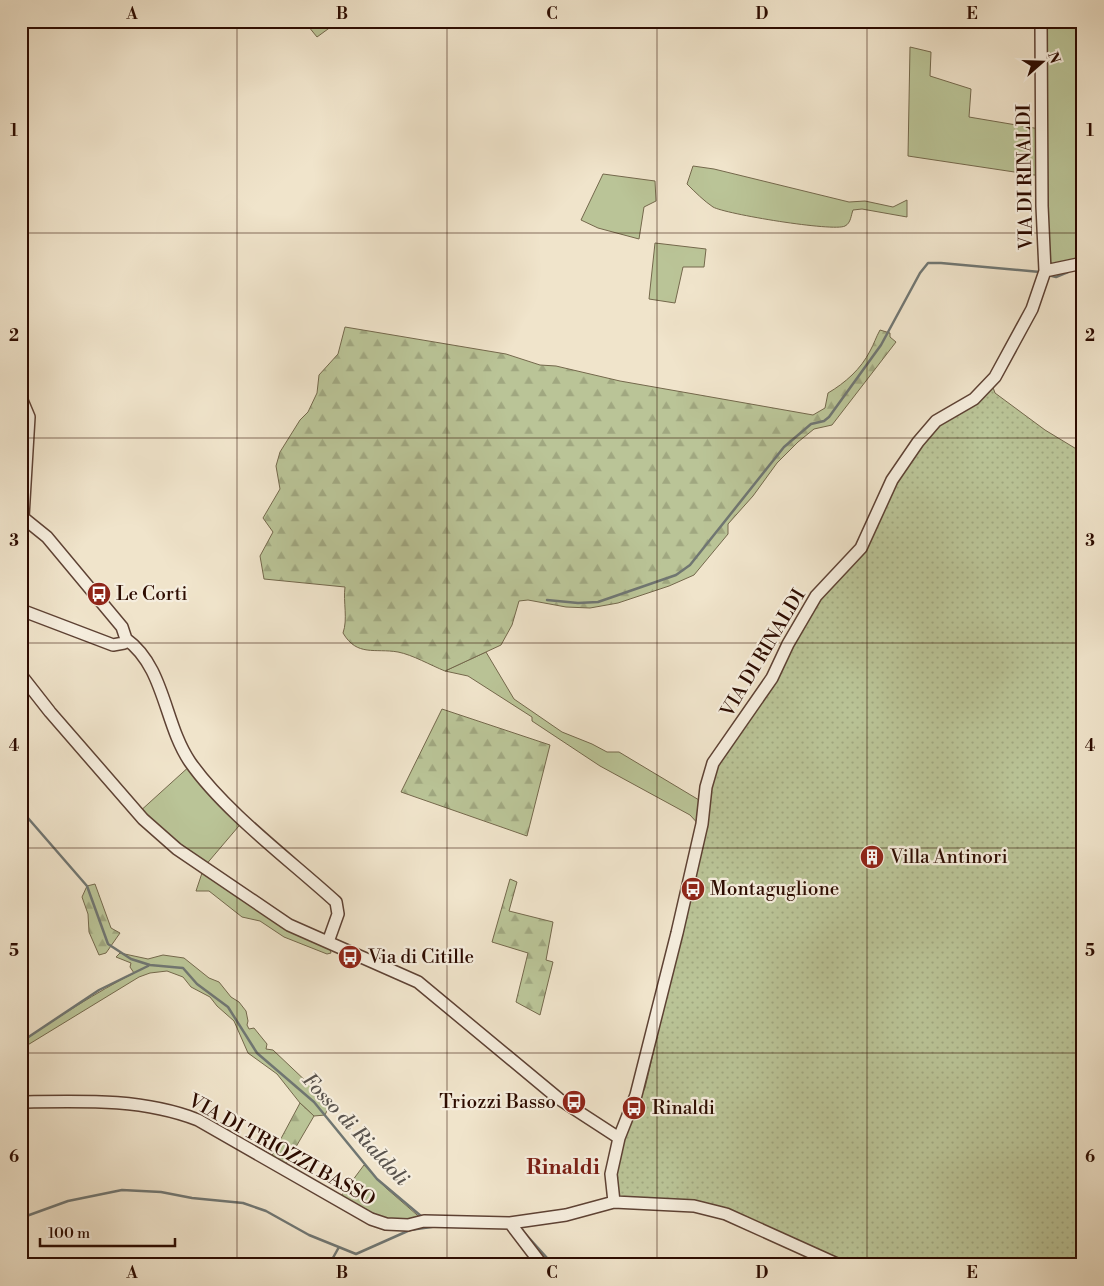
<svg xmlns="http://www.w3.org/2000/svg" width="1104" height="1286" font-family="'Libre Bodoni',serif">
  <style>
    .green { fill: #bac497; stroke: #74684c }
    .forest { fill: url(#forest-firs); stroke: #74684c }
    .park { fill: url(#park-dots); stroke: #74684c }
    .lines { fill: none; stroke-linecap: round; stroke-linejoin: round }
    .stream { stroke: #707672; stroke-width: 2.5 }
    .minor-casing { stroke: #5e4234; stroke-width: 14 }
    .minor { stroke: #f5eddd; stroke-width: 11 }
    .grid { fill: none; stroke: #2d0c01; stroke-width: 1; stroke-opacity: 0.55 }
    .labels { text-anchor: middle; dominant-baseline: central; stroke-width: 4.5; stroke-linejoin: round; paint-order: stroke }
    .street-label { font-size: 19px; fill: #2d0c01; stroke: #f5eddd }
    .poi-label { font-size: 19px; fill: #2d0c01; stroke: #f5eddd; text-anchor: start }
    .water-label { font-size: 20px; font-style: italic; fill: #59534d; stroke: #f5eddd }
    .quarter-label { font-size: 21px; font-weight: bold; fill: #7a1f14; stroke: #f5eddd }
    .neatline { fill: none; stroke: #2d0c01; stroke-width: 2 }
    .grid-label { font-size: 16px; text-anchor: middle; font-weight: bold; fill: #2d0c01 }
  </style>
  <defs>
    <pattern id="forest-firs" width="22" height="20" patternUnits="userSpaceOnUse" patternTransform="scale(1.25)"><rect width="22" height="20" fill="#bac497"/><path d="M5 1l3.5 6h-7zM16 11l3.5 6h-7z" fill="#a0a780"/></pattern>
    <pattern id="park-dots" width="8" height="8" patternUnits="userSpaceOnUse" patternTransform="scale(1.25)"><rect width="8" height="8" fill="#bac497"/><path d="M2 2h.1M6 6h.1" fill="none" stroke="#a0a780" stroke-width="1.8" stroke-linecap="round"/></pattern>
  </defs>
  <rect width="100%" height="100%" fill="#f0e4cb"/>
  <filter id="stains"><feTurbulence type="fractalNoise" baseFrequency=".004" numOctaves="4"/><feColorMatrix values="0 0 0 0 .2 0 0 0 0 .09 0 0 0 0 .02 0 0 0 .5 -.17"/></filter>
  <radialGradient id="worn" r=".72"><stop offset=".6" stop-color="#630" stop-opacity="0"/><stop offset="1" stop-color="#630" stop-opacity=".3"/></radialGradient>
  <path class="green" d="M304 21H339L317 37Z
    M1041 21H1083V264L1045 271 1041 176 908 156 910 47 931 52 930 76 971 89 969 117 1040 129Z
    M693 166 714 169 849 202 865 201 893 207 907 200V217L862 209 853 210C851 215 851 223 845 226 834 232 725 214 713 207 704 201 695 192 687 184Z
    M603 174 655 181 656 201 644 207 639 239 598 228 581 220Z
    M655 243 706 249 704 267H683L675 303 649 299Z
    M486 652 514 699 562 732 592 744 607 752H619L704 803 701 827 690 815 600 766 532 721V717L468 676 445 671Z
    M192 764 244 820 204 867 289 925 328 942 331 953 327 954 284 937 260 921 242 917 209 891H196L204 867 138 813Z
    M120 953 148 959 163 955 184 958 209 978 219 982 231 997 239 1002 246 1011 248 1021 247 1025 249 1029 254 1028 267 1044 266 1049 273 1050 330 1104 325 1115 314 1116 300 1103 277 1074 248 1053 234 1021 217 1006 210 997 191 987 183 977 167 971 150 973 139 977 26 1046 23 1041C60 1016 95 993 134 973L130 967 131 963 116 957Z
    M364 1165 386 1188 424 1221 386 1224 338 1200Z"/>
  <path class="forest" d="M345 327 506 354 540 365 556 366 620 381 813 415 825 408 828 393C845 383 861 369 870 351 874 344 876 337 880 330L890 333V337L896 342 832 425 814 429 798 442 777 463 753 496 728 524V534L694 575 669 586 618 603 590 608 566 607 528 600 519 601 512 625 501 645 445 671C430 665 413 655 398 652 375 648 357 657 343 633 348 619 343 602 345 587L264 579 260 556 273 532 263 518 280 489 276 466 280 452 300 420 308 412 317 393 319 375 338 354Z
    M442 709 550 745 527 836 401 792Z
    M510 879 517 882 509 911 553 922 546 960 553 962 540 1015 516 1002 528 953 492 942Z
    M95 884 111 928 120 933 106 953 99 955 89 932 88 914 82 897 87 886Z
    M300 1103 314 1116 283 1169 269 1161Z"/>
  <path class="park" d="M991 382 995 393 1045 430 1083 453V1265H839L726 1214 614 1202 619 1138 645 1088 705 832 713 763 816 596 850 561 918 442Z"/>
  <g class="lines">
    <path class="stream" d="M1048 275 1056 277 1068 272
      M547 600 578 603 598 602 676 575 690 565 784 447 811 424 824 421 829 417 881 345 920 273 928 263H941L1040 272
      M21 810 87 886 108 944 131 959 150 965 183 968 197 984 228 1007 257 1053 314 1102 377 1179 421 1216V1219
      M21 1042 99 990 148 966
      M21 1218 68 1201 122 1190 161 1192 192 1198 243 1203 266 1211 309 1235 356 1254 410 1230 438 1226
      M520 1228 548 1259 555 1261 581 1259 628 1265
      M329 1265 339 1247"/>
    <g class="minor-casing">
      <path id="minor" d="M1045 271 1083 263
        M21 398 29 417 23 517
        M21 516 47 537 122 627 126 639 124 643 113 645 21 610
        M126 639C165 667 164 724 190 762 225 812 290 860 336 902L338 914 328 942
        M21 675 50 712 143 819 177 849 289 925 418 982 559 1099 619 1138
        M21 1102C80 1101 142 1098 198 1120L371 1219 386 1224 408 1225 424 1221 510 1223 566 1215 614 1202 694 1206 726 1214 839 1265
        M614 1202 611 1174 619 1138 636 1095 677 933 702 824 706 787 713 763 772 678 788 644 816 596 861 548 892 480 918 442 936 421 974 399 995 377 1032 309 1045 271 1042 206 1041 21
        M510 1223 542 1265"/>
    </g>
    <use href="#minor" class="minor"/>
  </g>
  <path class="grid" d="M237 21V1265M447 21V1265M657 21V1265M867 21V1265M21 233H1083M21 438H1083M21 643H1083M21 848H1083M21 1053H1083"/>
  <defs>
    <g id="bus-disc" transform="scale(1.25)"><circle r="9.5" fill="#8f2418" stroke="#f5eddd"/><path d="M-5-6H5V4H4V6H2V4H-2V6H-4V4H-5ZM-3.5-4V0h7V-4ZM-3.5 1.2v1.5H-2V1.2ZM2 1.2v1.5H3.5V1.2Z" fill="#fff"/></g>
    <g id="building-disc" transform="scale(1.25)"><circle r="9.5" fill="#8f2418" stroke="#f5eddd"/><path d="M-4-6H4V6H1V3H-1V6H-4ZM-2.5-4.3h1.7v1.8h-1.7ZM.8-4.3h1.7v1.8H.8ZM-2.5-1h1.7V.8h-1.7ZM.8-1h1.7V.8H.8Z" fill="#fff"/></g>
  </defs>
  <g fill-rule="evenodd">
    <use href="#bus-disc" x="99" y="594"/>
    <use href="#building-disc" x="872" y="857"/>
    <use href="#bus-disc" x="693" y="889"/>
    <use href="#bus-disc" x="350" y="957"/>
    <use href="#bus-disc" x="574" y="1102"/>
    <use href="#bus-disc" x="634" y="1108"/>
  </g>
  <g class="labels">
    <g class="street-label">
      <text transform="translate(1025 177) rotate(-91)">VIA DI RINALDI</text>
      <text transform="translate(763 653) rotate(-59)">VIA DI RINALDI</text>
      <text transform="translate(282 1150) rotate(29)">VIA DI TRIOZZI BASSO</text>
    </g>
    <g class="poi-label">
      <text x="116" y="594">Le Corti</text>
      <text x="890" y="857">Villa Antinori</text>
      <text x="710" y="889">Montaguglione</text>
      <text x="368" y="957">Via di Citille</text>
      <text x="556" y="1102" text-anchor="end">Triozzi Basso</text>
      <text x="652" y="1108">Rinaldi</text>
    </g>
    <g class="water-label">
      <text transform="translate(355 1130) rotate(47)">Fosso di Rialdoli</text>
    </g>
    <g class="quarter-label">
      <text x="563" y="1168">Rinaldi</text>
    </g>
  </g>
  <rect width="1104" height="1286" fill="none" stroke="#f0e4cb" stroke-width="55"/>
  <g transform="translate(1042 62) rotate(70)" stroke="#f5eddd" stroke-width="4" paint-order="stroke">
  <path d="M0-4L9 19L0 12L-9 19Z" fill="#2d0c01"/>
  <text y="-8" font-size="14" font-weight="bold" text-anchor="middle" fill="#2d0c01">N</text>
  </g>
  <path d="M40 1238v8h135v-8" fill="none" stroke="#2d0c01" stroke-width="2.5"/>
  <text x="48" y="1238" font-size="15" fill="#2d0c01" stroke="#f5eddd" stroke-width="4" paint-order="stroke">100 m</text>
  <rect x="28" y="28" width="1048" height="1230" class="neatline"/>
  <g class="grid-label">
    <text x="132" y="19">A</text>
    <text x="342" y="19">B</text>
    <text x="552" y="19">C</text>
    <text x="762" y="19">D</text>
    <text x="972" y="19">E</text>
    <text x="14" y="136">1</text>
    <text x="1090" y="136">1</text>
    <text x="14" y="341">2</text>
    <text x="1090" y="341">2</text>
    <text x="14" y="546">3</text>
    <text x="1090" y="546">3</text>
    <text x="14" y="751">4</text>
    <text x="1090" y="751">4</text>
    <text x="14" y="956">5</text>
    <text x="1090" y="956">5</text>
    <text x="14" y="1162">6</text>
    <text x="1090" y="1162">6</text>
    <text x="132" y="1278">A</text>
    <text x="342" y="1278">B</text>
    <text x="552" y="1278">C</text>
    <text x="762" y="1278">D</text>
    <text x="972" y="1278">E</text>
  </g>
  <rect width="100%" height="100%" filter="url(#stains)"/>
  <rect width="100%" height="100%" fill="url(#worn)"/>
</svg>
